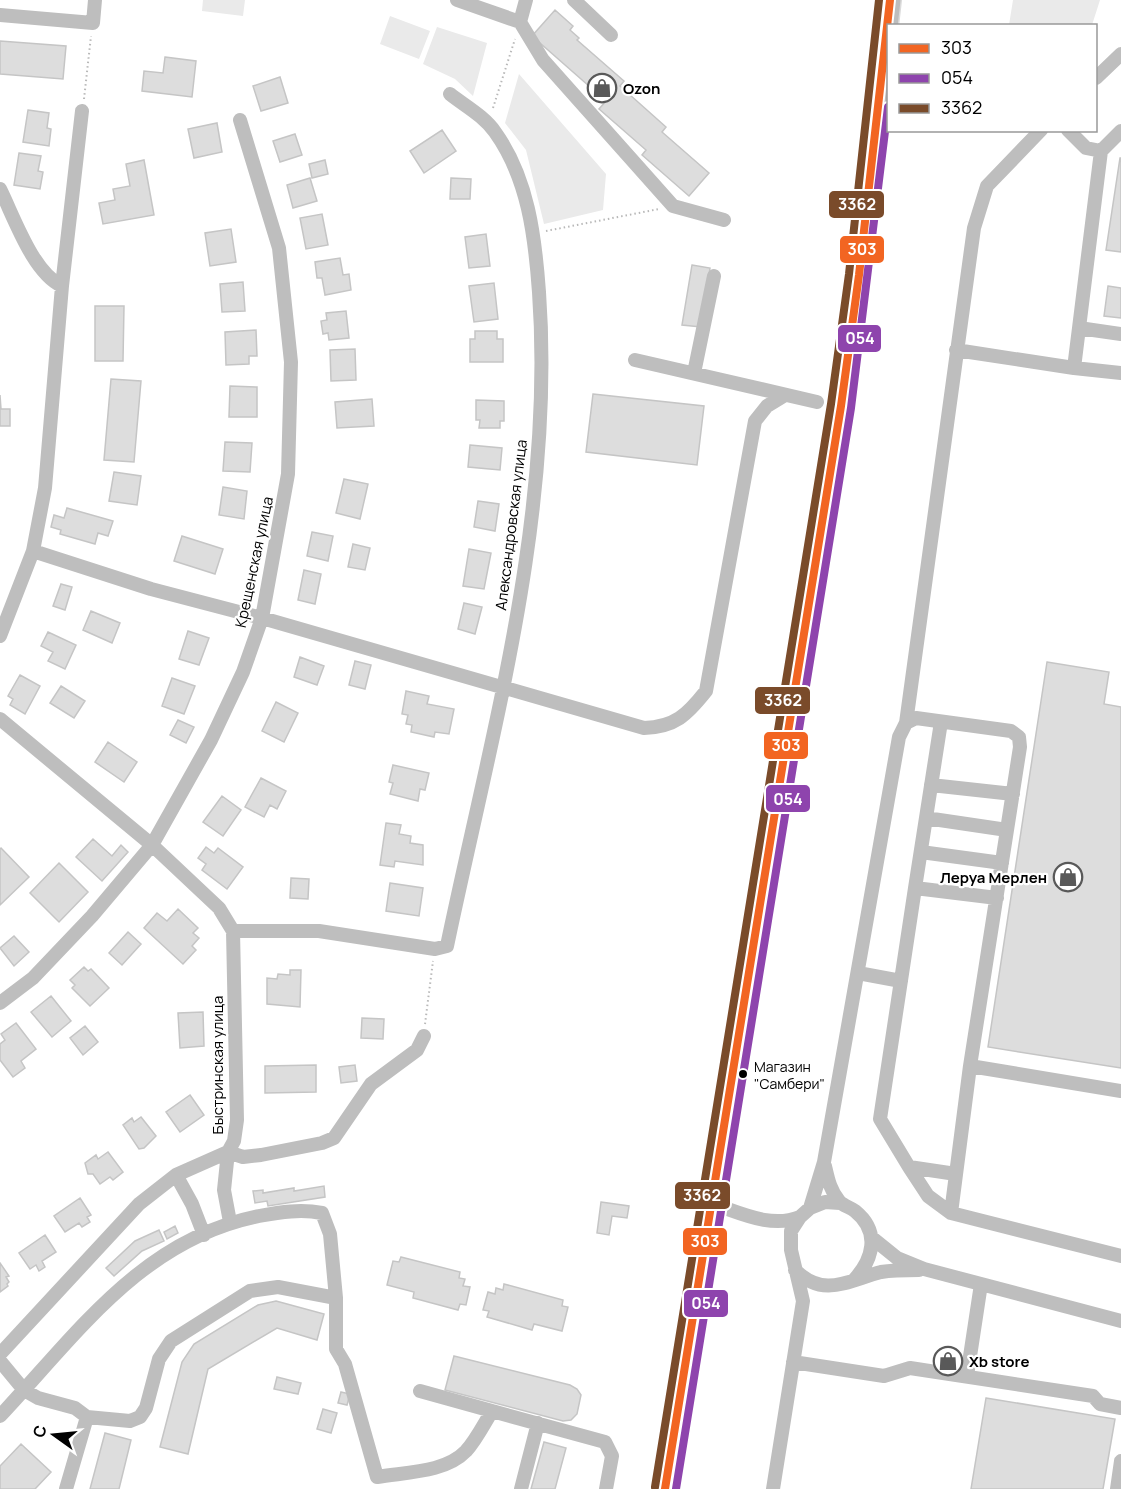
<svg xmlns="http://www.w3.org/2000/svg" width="1121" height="1489" font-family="Manrope,sans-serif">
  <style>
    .green { fill: #eaeaea }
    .building { fill: #ddd; stroke: #c5c5c5; stroke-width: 1.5 }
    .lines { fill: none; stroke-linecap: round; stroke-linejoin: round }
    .highway-casing { stroke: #dbdbdb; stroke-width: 24 }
    .path { stroke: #b8b8b8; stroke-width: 2; stroke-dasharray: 1.5 3; stroke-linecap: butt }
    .minor { stroke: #bebebe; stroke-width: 14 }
    .highway { stroke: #bdbdbd; stroke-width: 21 }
    .bus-1-casing { stroke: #fff; stroke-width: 12 }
    .bus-2-casing { stroke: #fff; stroke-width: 12 }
    .bus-3-casing { stroke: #fff; stroke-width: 12 }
    .bus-1 { stroke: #f26522; stroke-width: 8 }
    .bus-2 { stroke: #8e44ad; stroke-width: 8 }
    .bus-3 { stroke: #7a4b2a; stroke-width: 8 }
    .bus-dot { fill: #000; stroke: #fff; stroke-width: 2 }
    .labels { text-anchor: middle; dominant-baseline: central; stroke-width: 4.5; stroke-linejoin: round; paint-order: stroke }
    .bus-label { font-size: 14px; fill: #000; stroke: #fff; text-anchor: start }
    .poi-label { font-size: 15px; font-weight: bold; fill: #000; stroke: #fff; text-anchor: start }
    .street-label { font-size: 15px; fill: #000; stroke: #fff }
    .line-badge { stroke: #fff; stroke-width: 2 }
    .badge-label { font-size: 16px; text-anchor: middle; font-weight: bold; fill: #fff }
  </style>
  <rect width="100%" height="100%" fill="#fff"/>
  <path class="green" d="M203 0H245L243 16 202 11Z
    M1013 0H1100L1092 25H1009Z
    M390 16 430 31 419 59 380 44Z
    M437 27 487 43 473 96 455 79 423 64Z
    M519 74 606 174 603 210 544 224 526 150 505 123Z"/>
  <path class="building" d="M555 10 573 26 570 30 579 38 577 40 624 81 620 86 666 127 662 132 709 173 689 196 642 155 646 150 599 109 606 101 532 36Z
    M0 41 66 46 63 79 0 74Z
    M165 57 196 61 192 97 142 91 144 71 163 73Z
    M280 77 288 103 261 111 253 86Z
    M28 110 49 113 47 128 51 129 49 146 23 142Z
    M217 123 222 152 194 158 188 129Z
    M442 130 456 151 424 173 410 151Z
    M295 134 302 155 280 162 273 141Z
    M19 153 41 156 38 171 43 172 40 189 14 185Z
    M1120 158H1121V252L1106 250Z
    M144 160 154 215 103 224 99 203 115 200 113 189 130 186 126 164Z
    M325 160 328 174 312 178 309 164Z
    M310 178 317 201 293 208 287 185Z
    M451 178 471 179 470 199H450Z
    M322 214 328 245 306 249 300 218Z
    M231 229 236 262 210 266 205 233Z
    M486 234 490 266 469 268 465 237Z
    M340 258 343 275 349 274 351 290 325 295 322 278H317L315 262Z
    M692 265 710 268 701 327 682 325Z
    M243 282 245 311 222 312 220 284Z
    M494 283 498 319 474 322 469 286Z
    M1108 286 1121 288V318L1104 316Z
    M95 306H124L123 361H95Z
    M346 311 349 338 329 340 328 333 323 334 321 321 327 320 326 313Z
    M256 330 257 356H249V364L226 365 225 332Z
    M475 331H497V339H503V362H470V339H475Z
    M355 349 356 380 331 381 330 350Z
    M111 379 141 381 134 462 104 460Z
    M230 386 257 387V417H229Z
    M593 394 704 406 697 465 586 452Z
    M0 395 1 409H10V426H0Z
    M372 399 374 426 337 428 335 402Z
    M476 400 504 401V421H500V428H479L480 420H476Z
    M225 442 252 443 250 472 223 471Z
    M470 445 502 448 500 470 468 467Z
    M114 472 141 476 137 505 109 501Z
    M344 479 368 484 360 519 336 513Z
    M223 487 247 491 244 519 219 515Z
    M478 501 499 504 495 531 474 527Z
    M67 508 113 521 108 536 98 533 95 544 60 534 61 530 51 527 54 515 64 518Z
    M312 532 333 536 328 561 307 556Z
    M182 536 223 549 215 574 174 561Z
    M353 544 370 548 365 570 348 567Z
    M469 549 491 553 484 589 463 586Z
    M304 570 321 574 315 604 298 600Z
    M61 584 72 587 65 610 53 606Z
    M464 603 482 607 475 634 458 629Z
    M91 611 120 623 112 643 83 630Z
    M188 631 209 638 199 665 179 659Z
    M48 632 76 645 65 669 48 661 53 652 41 646Z
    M300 657 324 666 317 685 294 677Z
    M355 661 371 665 365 689 349 685Z
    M1047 662 1109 672 1104 704 1121 707V1068L988 1047Z
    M20 675 40 686 25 714 10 705 13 699 8 696Z
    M172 678 195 686 184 714 162 706Z
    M61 686 85 701 74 718 50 703Z
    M406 691 429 696 427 704 454 709 449 734 435 732 434 737 411 732 412 725 406 724 408 715 402 714Z
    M276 702 298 713 284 742 262 731Z
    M178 720 194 727 186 743 170 735Z
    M108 742 137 762 124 782 95 762Z
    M393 765 429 773 425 790 420 789 418 801 390 794 393 783 389 782Z
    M261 778 286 791 277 809 270 805 264 817 245 807Z
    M222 796 241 810 223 836 203 822Z
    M386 823 401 825 399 834 411 836 410 843 423 845V865L395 861 394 867 380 865Z
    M93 839 112 856 121 845 128 852 102 881 76 857Z
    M206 847 214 853 218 848 243 867 227 889 202 870 206 864 198 858Z
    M1 848 29 877 0 905V849Z
    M59 863 88 892 59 922 30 893Z
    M291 878 309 879 308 899 290 898Z
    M390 883 423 888 419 916 386 911Z
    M178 909 198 928 193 933 199 938 192 946 196 950 183 964 144 928 157 913 167 921Z
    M128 932 141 944 122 965 109 953Z
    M14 936 29 952 14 966 0 948Z
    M84 967 88 971 91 969 109 988 90 1006 72 988 75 985 70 980Z
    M290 970H301L300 1007 267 1004V978L277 979 278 974 290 975Z
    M51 996 71 1021 52 1037 31 1012Z
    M203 1012 204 1046 180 1048 178 1013Z
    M362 1018 384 1019 383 1039 361 1038Z
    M16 1023 36 1049 21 1061 25 1068 13 1077 0 1060V1044L5 1040 1 1034Z
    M85 1026 98 1042 83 1055 70 1038Z
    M316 1065V1092L265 1093V1066Z
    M355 1065 357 1081 341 1083 339 1067Z
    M190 1095 204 1115 180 1132 166 1112Z
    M141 1117 156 1136 144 1148 139 1149 123 1125 132 1118 134 1122Z
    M108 1152 123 1172 113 1180 110 1177 100 1184 93 1174H88L85 1163 96 1155 98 1159Z
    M324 1186 325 1197 268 1206 267 1201 255 1203 253 1191 263 1190V1193L294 1188V1191Z
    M80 1198 91 1215 87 1217 90 1222 82 1227 79 1223 65 1232 54 1216Z
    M601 1202 629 1206 627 1218 612 1216 609 1235 597 1233Z
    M175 1226 178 1233 167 1239 164 1232Z
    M159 1230 164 1241 142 1251 114 1276 106 1268 135 1241Z
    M45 1235 56 1252 42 1261 45 1267 39 1271 36 1265 30 1269 19 1253Z
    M401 1257 460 1272 459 1278 465 1279 463 1286 470 1287 466 1305 460 1304 458 1310 413 1298 414 1292 387 1285 393 1261 399 1262Z
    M0 1263 9 1276 6 1277 9 1282 7 1284 8 1286 0 1292Z
    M504 1284 563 1300 562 1306 568 1307 562 1331 534 1324 532 1330 487 1317 489 1311 483 1310 488 1292 495 1294 496 1288 503 1290Z
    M276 1301 324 1314 317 1340 277 1328 208 1369 188 1454 160 1447 182 1362 194 1344 258 1305Z
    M454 1356 570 1385 577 1389 581 1395 577 1414 571 1420 563 1421 445 1390Z
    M946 1357 961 1359 960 1366 945 1363Z
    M277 1377 301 1383 298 1394 274 1389Z
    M341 1392 350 1394 347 1405 338 1403Z
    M986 1398 1115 1419 1103 1489H971Z
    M323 1409 337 1413 331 1433 317 1429Z
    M105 1433 131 1440 119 1489H90Z
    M544 1442 566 1448 555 1489H531Z
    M21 1444 51 1472 35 1489H0V1466Z"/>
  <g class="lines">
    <g class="highway-casing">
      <path id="highway" d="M665 1489 841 406 859 275 890 0"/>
    </g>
    <path class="path" d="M84 99 91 36
      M493 108 515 39
      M546 231 659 209
      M425 1024 433 961"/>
    <path class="minor" d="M457 0 520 22 543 60 673 206 724 220
      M574 0 611 35
      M0 15 93 23 95 0
      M520 22 526 0
      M1096 78 1121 54
      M1068 130 1086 148 1101 151
      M1121 131 1101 151 1079 328 1121 334
      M0 189C14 217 33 273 62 286
      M956 350 1074 368 1079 328
      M635 360 817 402
      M1074 368 1121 373
      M694 373 714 276
      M33 551 151 589 262 618 644 728C675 727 687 715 706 691L755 421 767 406 785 395
      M0 636 33 551 45 488 62 286 82 111
      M0 719 152 845 219 908 233 931 237 1120 234 1141 228 1152 176 1175 139 1204 0 1354
      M941 722 915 888 997 898
      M906 723 974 228 987 186 1041 130
      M931 785 1013 794
      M926 818 1007 830
      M921 852 1002 863
      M915 888 880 1119 909 1167 956 1174
      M233 931H319L435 949 447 946C492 731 555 514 539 292 535 236 528 178 495 132 484 116 465 106 450 94
      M858 973 901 981
      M0 1003 33 978 92 916 152 845 211 740 243 672 262 618 288 474 291 362 279 248 240 120
      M970 1066 1121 1091
      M825 1166C828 1179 830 1190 839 1201 843 1206 850 1207 855 1211 881 1232 873 1260 853 1281
      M909 1167 928 1196 951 1213 1121 1256
      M176 1175 192 1204 204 1235
      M710 1203C739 1212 770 1229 800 1217
      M810 1208 824 1162 899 737 906 723 916 718 1011 731 1019 737 1020 747 970 1066 951 1213
      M230 1222 224 1190 228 1152 243 1157 261 1155 322 1143 334 1138 371 1084 417 1050 424 1036
      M871 1237 897 1258 924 1269 1121 1321
      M795 1270C824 1299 849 1280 881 1272 893 1270 907 1270 919 1270
      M0 1361 24 1390 38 1398 75 1408 87 1417 130 1421 140 1417 146 1408 159 1359 171 1341 250 1291 278 1287 336 1298
      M793 1362 884 1376 910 1368 1093 1396 1100 1404 1121 1408
      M967 1376 981 1284
      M420 1391 492 1411
      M0 1416C77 1334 142 1239 259 1216 281 1212 301 1209 322 1213L330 1234 336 1298V1349L345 1364 377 1477C405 1472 445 1473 466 1451 476 1440 484 1424 492 1411L605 1442 612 1456 606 1489
      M66 1489 87 1417
      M521 1489 538 1423
      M773 1489 803 1301 791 1250V1231L800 1217 810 1208 825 1202 840 1203
      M1117 1489 1121 1461"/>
    <use href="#highway" class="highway"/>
    <g class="bus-1-casing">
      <path id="bus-1" d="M665 1489 841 406 859 275 890 0"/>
    </g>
    <g class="bus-2-casing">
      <path id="bus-2" d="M676 1489 851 408 888 107"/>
    </g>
    <g class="bus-3-casing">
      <path id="bus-3" d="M655 1487 831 404 849 274 879 0"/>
    </g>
    <use href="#bus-1" class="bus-1"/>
    <use href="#bus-2" class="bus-2"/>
    <use href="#bus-3" class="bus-3"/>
  </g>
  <defs>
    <g id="shop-ring" transform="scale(1.5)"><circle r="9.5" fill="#fff" stroke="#595959" stroke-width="1.5"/><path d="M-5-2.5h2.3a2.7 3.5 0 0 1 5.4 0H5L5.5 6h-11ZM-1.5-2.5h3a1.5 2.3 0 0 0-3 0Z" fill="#595959"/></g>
  </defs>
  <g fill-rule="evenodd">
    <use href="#shop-ring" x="602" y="88"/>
    <use href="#shop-ring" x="1068" y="877"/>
    <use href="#shop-ring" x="948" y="1361"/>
  </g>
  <circle class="bus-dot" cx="743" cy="1074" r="5"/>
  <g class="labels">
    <g class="bus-label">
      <text x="754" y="1066">Магазин<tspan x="754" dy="17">"Самбери"</tspan></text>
    </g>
    <g class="poi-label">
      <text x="623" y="88">Ozon</text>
      <text x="1047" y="877" text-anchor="end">Леруа Мерлен</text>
      <text x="969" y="1361">Xb store</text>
    </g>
    <g class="street-label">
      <text transform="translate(511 525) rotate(-83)">Александровская улица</text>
      <text transform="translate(254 562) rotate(-78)">Крещенская улица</text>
      <text transform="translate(217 1065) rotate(-90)">Быстринская улица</text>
    </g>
  </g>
  <g class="line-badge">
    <rect x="828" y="190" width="57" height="29" rx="6" fill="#7a4b2a"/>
    <rect x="839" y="235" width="46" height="29" rx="6" fill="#f26522"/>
    <rect x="837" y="324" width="45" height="29" rx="6" fill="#8e44ad"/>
    <rect x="754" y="686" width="57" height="29" rx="6" fill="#7a4b2a"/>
    <rect x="763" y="731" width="46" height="29" rx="6" fill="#f26522"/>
    <rect x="765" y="784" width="46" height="29" rx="6" fill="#8e44ad"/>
    <rect x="674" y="1181" width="57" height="29" rx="6" fill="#7a4b2a"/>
    <rect x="682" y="1227" width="46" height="29" rx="6" fill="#f26522"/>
    <rect x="683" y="1289" width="46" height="29" rx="6" fill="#8e44ad"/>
  </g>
  <g class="badge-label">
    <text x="857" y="210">3362</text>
    <text x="862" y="255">303</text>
    <text x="860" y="344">054</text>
    <text x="783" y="706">3362</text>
    <text x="786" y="751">303</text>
    <text x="788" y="805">054</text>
    <text x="702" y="1201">3362</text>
    <text x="705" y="1247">303</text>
    <text x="706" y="1309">054</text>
  </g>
  <rect x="887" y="24" width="210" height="108" fill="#ffffff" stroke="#999999" stroke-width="1.5"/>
  <rect x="899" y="44" width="30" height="9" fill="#f26522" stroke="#999999" stroke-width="1.5"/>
  <text x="941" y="54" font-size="18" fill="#000000">303</text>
  <rect x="899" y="74" width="30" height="9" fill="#8e44ad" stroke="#999999" stroke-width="1.5"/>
  <text x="941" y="84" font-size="18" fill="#000000">054</text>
  <rect x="899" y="104" width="30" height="9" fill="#7a4b2a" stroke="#999999" stroke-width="1.5"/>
  <text x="941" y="114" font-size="18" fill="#000000">3362</text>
  <g transform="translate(54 1435) rotate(285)" stroke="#ffffff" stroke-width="4.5" paint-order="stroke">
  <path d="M0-4.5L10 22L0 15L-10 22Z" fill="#000000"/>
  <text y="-9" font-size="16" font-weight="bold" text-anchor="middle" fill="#000000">С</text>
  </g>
</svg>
